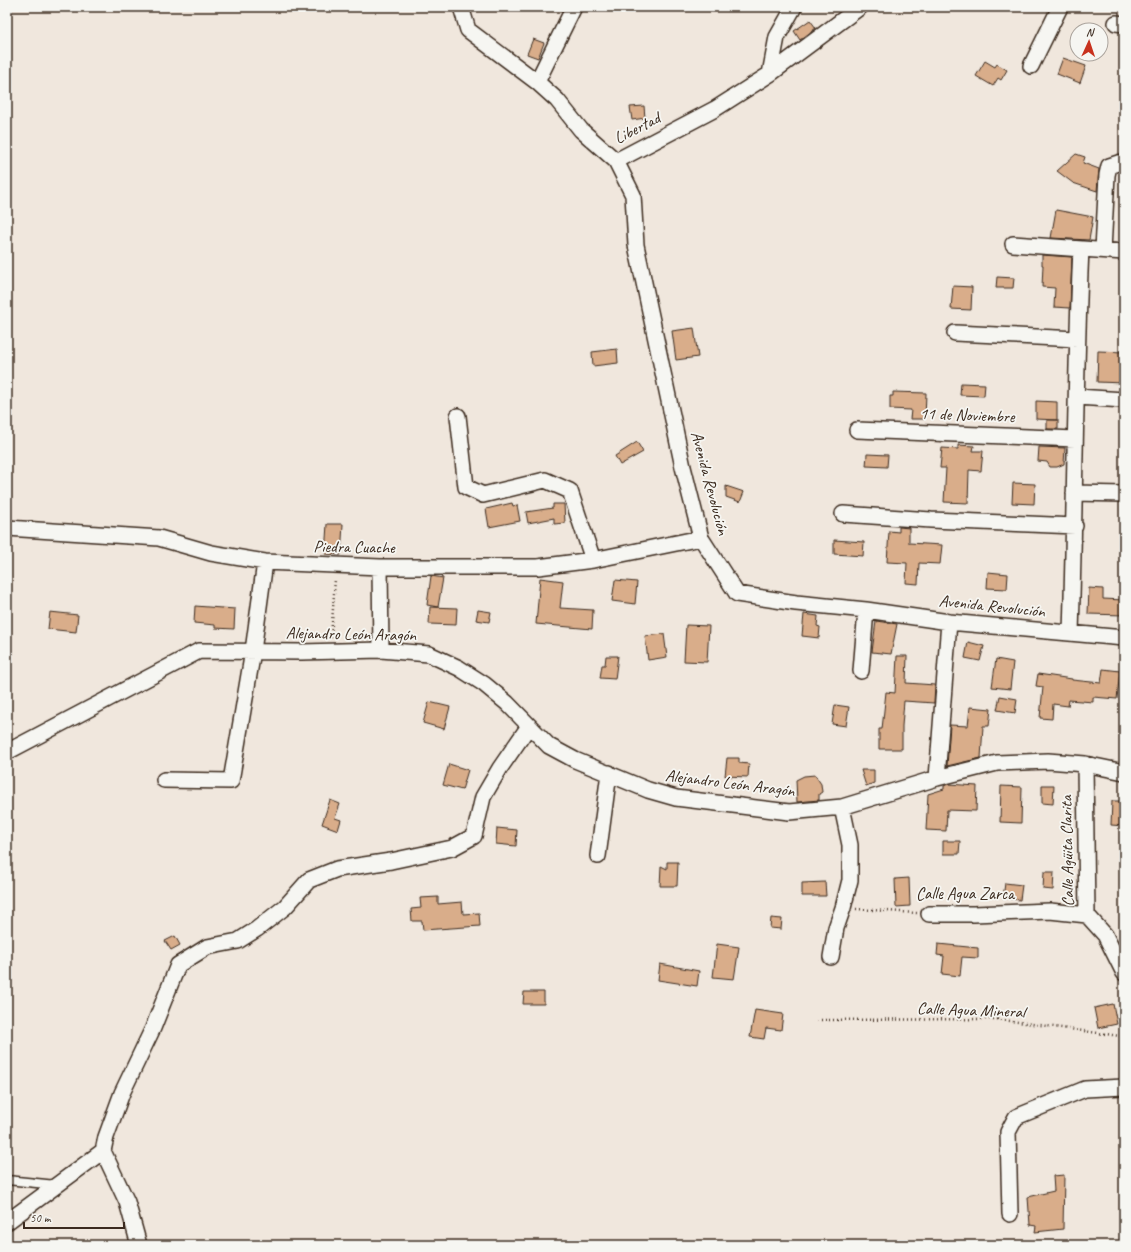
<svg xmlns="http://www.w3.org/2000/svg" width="1131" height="1252" font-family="Caveat,sans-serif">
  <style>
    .building { fill: #d9ad8a; stroke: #3b2a1e }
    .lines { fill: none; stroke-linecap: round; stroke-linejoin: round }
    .service-casing { stroke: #3b2a1e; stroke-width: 11 }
    .minor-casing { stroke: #3b2a1e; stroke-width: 18 }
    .path { stroke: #3b2a1e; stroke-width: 2.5; stroke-dasharray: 1 3; stroke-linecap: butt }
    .service { stroke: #f6f6f2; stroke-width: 8 }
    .minor { stroke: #f6f6f2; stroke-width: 15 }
    .labels { text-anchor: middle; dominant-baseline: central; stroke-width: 3.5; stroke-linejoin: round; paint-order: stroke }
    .street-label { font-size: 17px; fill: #3b2a1e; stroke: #f6f6f2 }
  </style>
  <rect width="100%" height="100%" fill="#f0e7dd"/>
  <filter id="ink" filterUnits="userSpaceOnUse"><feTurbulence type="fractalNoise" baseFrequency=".025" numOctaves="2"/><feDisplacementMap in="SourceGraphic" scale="8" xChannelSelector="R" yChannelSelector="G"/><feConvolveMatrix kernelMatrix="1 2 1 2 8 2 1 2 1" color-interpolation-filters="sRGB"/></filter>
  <g filter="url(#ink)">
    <path class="building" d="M810 20 816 28 800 40 794 31Z
      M533 39 544 43 538 58 527 54Z
      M1063 58 1086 66 1080 83 1057 74Z
      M985 61 995 67 997 64 1007 70 1001 80 998 78 993 86 976 76Z
      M644 106 645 118 632 120 630 107Z
      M1076 154 1085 157 1083 163 1099 169 1097 191 1073 183 1057 171Z
      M1056 210 1093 217 1089 240 1051 238Z
      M1042 255 1072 257 1070 308 1054 307 1055 288 1042 287 1043 265H1042Z
      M997 277 1014 278 1013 288H996Z
      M953 286 972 287 971 310 951 309Z
      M694 328 698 357 676 360 672 331Z
      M617 349 618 363 593 366 592 352Z
      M1098 351 1124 352V383L1097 382Z
      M961 383 985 384 984 396 960 395Z
      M893 392 926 393 925 419H910L911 410 890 409V396H893Z
      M1036 401 1057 402V420L1036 419Z
      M1047 420H1058V429H1047Z
      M637 442 643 452 620 465 615 456Z
      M958 445 974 446 973 451H983L981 471 969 470 968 503 944 502 946 468H940L942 448 958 449Z
      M1039 447 1065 448 1064 464 1057 467H1050L1047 462 1038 461Z
      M867 454 888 455 887 467 866 466Z
      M1013 483 1035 484 1034 504 1012 503Z
      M726 486 744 492 740 502 726 497Z
      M512 503 513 506 517 505 520 521 489 527 486 509Z
      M553 504H564L565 523 554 524V518L528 523 526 512 553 508Z
      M327 524H343L341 555 325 554Z
      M899 527 909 528V543L942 545 940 564 919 563 918 584 906 583 907 563 887 562 889 531 899 532Z
      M834 540 864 542 863 556 834 554Z
      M988 572 1008 574 1007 589 987 588Z
      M431 576 443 578 438 607 427 605Z
      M540 578 563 581 560 608 593 610 592 629 536 624Z
      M615 580 637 582 635 604 612 601Z
      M1089 588 1103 589V599L1124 600V615L1088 614Z
      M195 606 235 609 234 629 215 628V625L194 623Z
      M430 607 457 608 456 625 429 624Z
      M478 610 491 612 489 622 476 620Z
      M50 612 78 615 76 632 48 629Z
      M804 614 818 616 817 626 820 627 819 638 802 636Z
      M876 621 897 624 891 654 872 652Z
      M686 625 709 626 707 662 684 661Z
      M664 634 667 657 648 660 645 636Z
      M968 642 984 646 980 661 965 658Z
      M606 656H618L615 679 600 678 602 665H605Z
      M897 656H907L906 683 935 685 934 703 904 701 902 726V749H879V729H882L886 692 895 693Z
      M996 659 1013 662 1010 689 992 687Z
      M1103 669 1120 671 1117 699 1093 697V702L1069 700 1068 706 1053 704 1052 719 1040 718 1043 687 1036 686 1038 674 1072 679V680L1101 683Z
      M1000 696 1017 699 1015 713 997 710Z
      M429 702 450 707 444 729 423 723Z
      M835 705 849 707 846 726 832 724Z
      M970 707 991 709 989 726H983L981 758 947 766 950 725 968 726Z
      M727 758H739V763L749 764 748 777 725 776Z
      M449 764 468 770 462 790 443 785Z
      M861 770H874V783L866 786Z
      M815 775 821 784 822 792 819 794V800L797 802 796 780 804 776Z
      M948 784 977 786 976 811 947 810 946 831 926 830 928 794 944 789V786Z
      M1042 785H1054L1053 804 1042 803Z
      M1001 786 1022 787 1021 823 1000 822Z
      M330 800 340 804 335 818 341 820 338 830 322 824Z
      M1112 801H1124V826L1111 825Z
      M497 828 517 830 516 846 496 844Z
      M943 841H960L959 854H943Z
      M667 862H678L677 886H660L661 866 667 869Z
      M1044 872H1054L1053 890 1043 889Z
      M909 878 910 906 896 907 895 879Z
      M825 882 826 896H802V883Z
      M1005 883 1022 885 1020 900 1003 898Z
      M438 897V904L462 902 463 914 479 913 480 926 423 930 422 921H412L411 909 421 908 420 898Z
      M771 918 782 919 781 929 770 928Z
      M175 936 180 945 171 950 165 941Z
      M717 944 739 947 734 979 713 977Z
      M938 944 978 948V958L962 957 960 976 942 974 944 956 937 955Z
      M660 964 699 971 697 986 658 980Z
      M524 992H544V1004H523Z
      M1113 1004 1117 1024 1098 1028 1094 1008Z
      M755 1010 783 1014 781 1030 766 1028 764 1039 750 1037Z
      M1064 1175 1063 1229 1035 1232 1036 1226 1030 1225 1028 1197 1054 1191 1053 1176Z"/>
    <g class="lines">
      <g class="service-casing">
        <path id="service" d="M7 1180 56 1185"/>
      </g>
      <g class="minor-casing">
        <path id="minor" d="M461 7 468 30 537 82 557 100 581 130 616 161 633 195 636 245 683 467 701 538 737 594 796 603 866 610 949 622 1124 638
          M1116 23 1124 24
          M1031 66 1060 7
          M770 74 777 37 794 7
          M537 82 573 9
          M616 161 715 109 770 74 860 7
          M1013 244 1124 252
          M1103 250 1107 175 1109 166 1118 163 1124 162
          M955 333 1077 339
          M1077 397 1124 400
          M458 416 466 487 483 495 545 480 570 491 593 560
          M857 430 1075 439
          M1074 493 1124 494
          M843 514 931 520 1075 526
          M7 528 159 538 211 553 265 562 380 567H538L593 560 701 538
          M380 567 381 650
          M1071 633C1075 505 1075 377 1081 249
          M861 671 866 610
          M7 752 199 651 301 652 381 650 429 654 459 668 484 684 507 703 549 746 575 760 648 790 676 798 789 812 842 807 937 778 997 763 1048 761 1085 764 1124 772
          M1085 764 1087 915 1105 935 1124 973
          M937 778 949 622
          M164 780 231 781 253 651 265 562
          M598 856 609 773
          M929 914H974L1050 911 1087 915
          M831 957 836 928 843 908 850 880V845L842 807
          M1010 1214 1008 1132 1016 1117 1085 1089 1124 1087
          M7 1222 103 1151
          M139 1245 127 1202 103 1151 106 1137 122 1093 153 1028 178 965 207 947 238 941 257 929 285 907 309 880 337 869 391 861 452 848 474 836 483 797 500 768 529 726"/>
      </g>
      <path class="path" d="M331 638 335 579
        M856 909 917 913
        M817 1020 996 1019 1120 1036 1124 1035"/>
      <use href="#service" class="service"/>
      <use href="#minor" class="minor"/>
    </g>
  </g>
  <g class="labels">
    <g class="street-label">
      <text transform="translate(637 128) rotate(-27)">Libertad</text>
      <text transform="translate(967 415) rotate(2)">11 de Noviembre</text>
      <text transform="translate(710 483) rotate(75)">Avenida Revolución</text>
      <text transform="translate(354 547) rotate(1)">Piedra Cuache</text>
      <text transform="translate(992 606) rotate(6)">Avenida Revolución</text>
      <text transform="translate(351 634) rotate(1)">Alejandro León Aragón</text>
      <text transform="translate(730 783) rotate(7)">Alejandro León Aragón</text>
      <text transform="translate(1067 851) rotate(-91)">Calle Agüita Clarita</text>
      <text x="965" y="893">Calle Agua Zarca</text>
      <text transform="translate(971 1010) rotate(2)">Calle Agua Mineral</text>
    </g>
  </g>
  <rect width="1131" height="1252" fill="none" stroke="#f6f6f2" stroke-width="24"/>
  <rect x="12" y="12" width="1107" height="1228" fill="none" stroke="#3b2a1e" stroke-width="1.5" filter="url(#ink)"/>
  <g transform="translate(1089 42) rotate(3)"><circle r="19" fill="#f6f6f2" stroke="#aba49d"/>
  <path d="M0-3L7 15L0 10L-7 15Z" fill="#c8321e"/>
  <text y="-6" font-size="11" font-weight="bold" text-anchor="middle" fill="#3b2a1e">N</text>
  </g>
  <path d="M24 1222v6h100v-6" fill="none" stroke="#3b2a1e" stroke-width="2"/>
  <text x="30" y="1222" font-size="12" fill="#3b2a1e" stroke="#f6f6f2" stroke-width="3" paint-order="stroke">50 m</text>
</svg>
